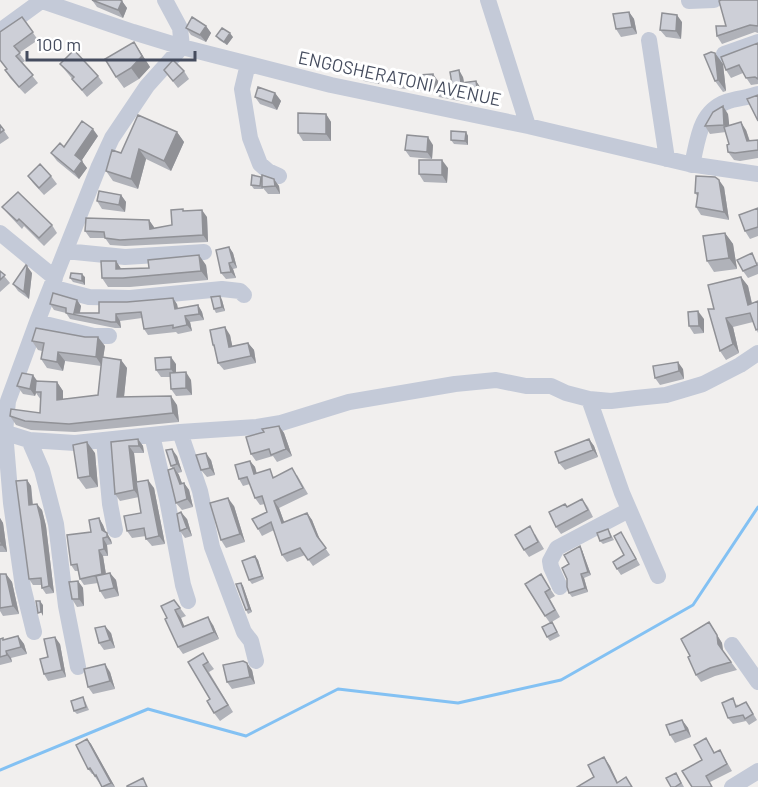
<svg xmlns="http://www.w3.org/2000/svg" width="758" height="787" font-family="Barlow,sans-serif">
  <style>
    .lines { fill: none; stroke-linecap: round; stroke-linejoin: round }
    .stream { stroke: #83c1f3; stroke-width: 3 }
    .minor { stroke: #c4cad8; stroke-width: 16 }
    .wall { fill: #b0b2b9 }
    .shaded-wall { fill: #909196 }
    .building { fill: #cdcfd7; stroke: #909196; stroke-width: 1.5 }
    .labels { text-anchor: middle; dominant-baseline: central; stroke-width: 6; stroke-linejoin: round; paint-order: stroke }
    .street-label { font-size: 18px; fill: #454c5e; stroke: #fff }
  </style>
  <rect width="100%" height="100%" fill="#f1efee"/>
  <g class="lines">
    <path class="stream" d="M0 770 148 709 246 736 338 689 458 703 561 680 693 605 758 507"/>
    <path class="minor" d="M39 0 133 32 182 47 331 85 528 126 689 164 758 174
      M488 0 528 126
      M689 1 714 0
      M0 31 41 1
      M649 40 667 159
      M724 54 758 42
      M248 64 242 89 250 138 260 164 268 171 279 176
      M692 165C698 140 699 112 726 102 736 98 748 98 758 94
      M0 233 55 278
      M65 251 125 257 204 252
      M51 287 89 297 130 298 222 289 240 291 244 295
      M37 322 94 336H109
      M589 399 622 493 658 576
      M0 431 29 440 75 443 180 432 257 427 281 423 349 402 455 384 496 380 526 386H551L566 393 589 399 611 401 636 398 666 395 703 384 740 365 758 353
      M180 432 200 491 212 547 244 632 251 641 256 661
      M152 435 167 499 183 585 188 601
      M29 440 42 470 56 524 66 606 78 667
      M104 440 110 504 115 530
      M560 587 551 567 550 561 557 548 629 510
      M34 632 23 587 11 503 5 432 8 401 37 322 99 166 112 138 147 86 182 47 180 28 165 0
      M732 645 758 682
      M732 787 758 771"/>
  </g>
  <path class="wall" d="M92 0 122 1 127 8 123 18 97 7Z
    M758 0V33L755 32 722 44 717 36 726 26Z
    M629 12 634 19 637 34 621 37 616 29Z
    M22 17 38 40 19 53 25 61 22 63 38 83 25 94 10 78 5 70 7 69 0 60Z
    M682 22 681 39 666 37 660 30Z
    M206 26 211 33 206 42 191 35 186 28Z
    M216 36 233 37 227 45 219 40Z
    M134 42 150 67 139 79 124 88 116 77Z
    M758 43V84L751 85 743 73 731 78 726 70Z
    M715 53 723 64 726 91 723 92 715 81Z
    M60 64 98 76 103 83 87 97Z
    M164 70 184 71 189 79 178 88Z
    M358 74H380L379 84 364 81Z
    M433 74 438 81V86L452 84 463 77 464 83 476 81 480 87 482 102 470 103 439 97 437 93 398 88 393 81 418 75Z
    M275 93 281 101 277 110 260 104 255 97Z
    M326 114 331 122V141H303L298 133Z
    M728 114 729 126 746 130 750 141 758 140V158L740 161 734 160 728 152 729 144 726 132 710 134 705 126Z
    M0 125 9 138 0 144Z
    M177 132 184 142 171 171 146 159 138 189 113 181 106 171 121 153Z
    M466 132 468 136V145L454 144 451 140Z
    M98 136 81 161 87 168 79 179 57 161 51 153 64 147Z
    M433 145 432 159 410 157 405 150Z
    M448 168 447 183 424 182 419 174Z
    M28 176H51L57 184 44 195 33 183Z
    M261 177 262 178 279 186 280 194H268L263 188V189H254L251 185Z
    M724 187 729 220 701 215 696 207 698 197 695 193Z
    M121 195 126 202 125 212 102 209 97 201Z
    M2 207 52 225 57 233 44 246 24 226 22 229 8 214Z
    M758 208V236L750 239 745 231Z
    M184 211 207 217 208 242 125 246 110 245 105 238H90L85 231 149 220 154 228 172 225Z
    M725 233 733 244 737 269 714 272 707 261Z
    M229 247 233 253 237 268 233 269 236 278 226 279 221 273Z
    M116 261 121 269 206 265 208 280 130 287H108L102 278Z
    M758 262V274L748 278 743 271Z
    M0 271 10 283 0 292Z
    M32 273 29 299 18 291 13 284Z
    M85 277V285L73 282 70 278Z
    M741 277 748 286 752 303 758 301V333L753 322 733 327 739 353 726 360 720 351 714 309Z
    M77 300 81 306 80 313H99L177 304 178 309 198 305 202 312 204 320 190 322 192 331 178 334 176 332 148 335 144 329 142 318 120 321 121 328H115L70 319 66 313 54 310 50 304Z
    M222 300 225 311 216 313 214 309Z
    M704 319V333L694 334 689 326Z
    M230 335 232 346 248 343 254 350 256 363 224 370 218 363 215 349 213 345Z
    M32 341 105 346 103 358 121 360 127 368 124 397 177 405 179 422 75 432 31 430 16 425 10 416 40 413 41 400 36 393 35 396 23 394 17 386 38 381 57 382 63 391V399L98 395 101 366 65 361 63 371 47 368 41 359 42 351 38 350Z
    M176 364V373L191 380 192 395 176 396 171 389V377H161L156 370Z
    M683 369 684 379 660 385 655 378Z
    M279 426 284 433 292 456 277 462 273 456 256 461 251 454 264 432Z
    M138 439 143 446 144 453H134L137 482 154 488 165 544 152 546 146 539V536L132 538 127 531 141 513 139 497 120 501 115 494 111 442Z
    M589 439 594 446 598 457 565 470 559 463Z
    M95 453 98 487 86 489 78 478Z
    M177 456 182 472 178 473 182 483H184L189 490 193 507 182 510 176 503 172 468 171 466Z
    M211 460 215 475 207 477 201 470Z
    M250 461 255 467 256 473 275 477 297 475 308 494 279 508 284 522 307 513 312 520 321 542 330 555 313 566 305 555 287 562 282 555 274 530 262 536 258 529 267 512 265 504 260 505 255 498 250 484 243 486 239 479Z
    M27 480 31 486 33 504 42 510 46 526 54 593 46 594 42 588V585H33L29 579Z
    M582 499 588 507 593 517 561 534 556 527 565 504 567 507Z
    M234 506 245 542 226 548 221 540Z
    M0 518 3 523 7 552H0Z
    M99 518 103 525 106 532 111 540 112 544 107 545 108 556H103L106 574 116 580 119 596 105 599 100 591 98 583 84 585 80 579 78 571H75L71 565Z
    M187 519 192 536 185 538 180 531Z
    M608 529 614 540 603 544 600 541Z
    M621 532 640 565 621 575 617 569 624 555Z
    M535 534 544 549 529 557 524 550Z
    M582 550 591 575 584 578 588 592 572 597 569 593V564Z
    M255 556 258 560 264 579 252 584 249 580Z
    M0 574H6L12 582 19 614 3 616 0 611Z
    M78 581 83 588 84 606 77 607 72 599Z
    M545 581 555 596 550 599 560 617 550 623 545 616Z
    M241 583 243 586 252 612 248 614 246 610Z
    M174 600 186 616 181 618 184 627 213 625 219 639 183 654 178 647 167 618Z
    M709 622 722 643 723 651 737 670 715 676 701 682 696 675 690 656Z
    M554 626 560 636 550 641 547 637Z
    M111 633 115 648 104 650 99 643Z
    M18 636 24 644 27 654 11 658 12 662 0 665V639L4 640Z
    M60 644 66 677 48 681 44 674 48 657Z
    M208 661 214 669 209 672 233 712 220 721 214 713 210 699 188 662Z
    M252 670 255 684 232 689 227 682Z
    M110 672 115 689 93 694 88 687Z
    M85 701 89 710 77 714 74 711Z
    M746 702 757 720 749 725 746 721 733 724 728 718 737 704 738 706Z
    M682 720 688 728 691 737 675 743 670 735Z
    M706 738 715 753 724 757 732 771 710 782 692 787 702 760Z
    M87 739 91 744 115 787H102L93 774H92L88 769Z
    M676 773 678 776 684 787H671Z"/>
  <path class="shaded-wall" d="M122 1 127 8 123 18 118 10Z
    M629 12 634 19 637 34 632 27Z
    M677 15 682 22 681 39 676 31Z
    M206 26 211 33 206 42 200 35Z
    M230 33 233 37 227 45 224 42Z
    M134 42 150 67 139 79 131 68Z
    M715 53 723 64 726 91 718 80Z
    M375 66 380 74 379 84 374 76Z
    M459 70 463 77 465 89 461 83Z
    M433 74 438 81 437 91H435L432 86Z
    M476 81 480 87 482 102 478 95Z
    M275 93 281 101 277 110 272 103Z
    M723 106 728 114 730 132 724 125Z
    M326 114 331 122V141L326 134Z
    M741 122 746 130 752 149 747 141Z
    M93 129 98 136 80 163 75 155Z
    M177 132 184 142 171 171 164 161Z
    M466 132 468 136V145L465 141Z
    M428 137 433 145 432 159 427 152Z
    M139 149 146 159 138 189 131 179Z
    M442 160 448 168 447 183 442 175Z
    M82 161 87 168 79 179 74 172Z
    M274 179 279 186 280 194 275 186Z
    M719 180 724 187 729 220 724 212Z
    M121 195 126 202 125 212 119 205Z
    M202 210 207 217 208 242 203 235Z
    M149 220 154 227 155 236 150 229Z
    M725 233 733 244 737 269 729 258Z
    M229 247 233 253 237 268 233 262Z
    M199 255 206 265 208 280 201 271Z
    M116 261 122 270 116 269Z
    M229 263 233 269 236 278 231 272Z
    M27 266 32 273 29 299 24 292Z
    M82 274 85 277V285L82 281Z
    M741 277 748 286 754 314 748 305Z
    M220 296 222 300 225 311 222 307Z
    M173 298 177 304 179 315 175 309Z
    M77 300 81 306 79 316 74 313Z
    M198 305 202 312 204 320 199 314Z
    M698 311 704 319V333L699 326Z
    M116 314 120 321 121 328 116 322Z
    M185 316 190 322 192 331 187 325Z
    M726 318 733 327 739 353 733 344Z
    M225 327 230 335 234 354 229 347Z
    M98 337 105 346 102 366 96 357Z
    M248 343 254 350 256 363 251 356Z
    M58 352 65 361 63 371 57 362Z
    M171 357 176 364V377L171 369Z
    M121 360 127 368 123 406 117 397Z
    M678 362 683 369 684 379 679 371Z
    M186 372 191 380 192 395 186 388Z
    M33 375 38 382 35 392 36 393 35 396 30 389Z
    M57 382 63 391V408L57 400Z
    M171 396 177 405 179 422 173 413Z
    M279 426 284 433 292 456 286 449Z
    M138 439 143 446 144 453 139 446Z
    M589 439 594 446 598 457 593 450Z
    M87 442 95 453 98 487 90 476Z
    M129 446 134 453 139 497 134 490Z
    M172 449 177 456 182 472 177 464Z
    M206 453 211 460 215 475 210 468Z
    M250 461 255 467 259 481 254 474Z
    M174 468 179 475 185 492 180 484Z
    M27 480 31 486 33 511 29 505Z
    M148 480 154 488 165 544 159 536Z
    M184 483 189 490 193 507 187 499Z
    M228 498 234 506 245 542 240 534Z
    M274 501 279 508 287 530 282 523Z
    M37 504 42 510 46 526 54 593 49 586Z
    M181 512 187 519 192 536 187 528Z
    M307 513 312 520 321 543 317 536Z
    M0 518 3 523 7 552 2 545 0 529Z
    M99 518 103 525 107 536 102 530Z
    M107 533 111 540 112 544 107 537Z
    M103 538 107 545 108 556 104 549Z
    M580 546 582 550 591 575 588 572Z
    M99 550 103 556 107 581 102 575Z
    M255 556 258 560 264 579 262 576Z
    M110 573 116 580 119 596 114 588Z
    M6 574 12 582 19 614 13 606Z
    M581 574 584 578 588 592 585 588Z
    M78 581 83 588 84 606 79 599Z
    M241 583 243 586 252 612 249 609Z
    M40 601 43 605V616L41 612Z
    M175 610 181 618 188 635 183 627Z
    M208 617 213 625 219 639 214 632Z
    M709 622 722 643 723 651 718 644Z
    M105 626 111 633 115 648 110 640Z
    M18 636 24 644 27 654 21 647Z
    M55 637 60 644 66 677 62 670Z
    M6 651 11 658 12 662 7 655Z
    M247 663 252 670 255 684 250 677Z
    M105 664 110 672 115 689 110 681Z
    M682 720 688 728 691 737 686 730Z
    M87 739 91 744 115 787 111 783Z
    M604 757 610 766 620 787 617 783Z"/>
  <path class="building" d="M92 0H120L122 1 118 10Z
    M721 0H758V26L750 25 717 36 716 26H726L719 1Z
    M629 12 632 27 616 29 613 14Z
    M662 13 677 15 676 31 660 30Z
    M22 17 33 32 14 46 20 53 16 56 33 75 19 87 5 70 7 69 0 60V32Z
    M192 17 206 26 200 35 186 28Z
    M222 28 230 33 224 42 216 36Z
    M134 42 142 56 131 68 116 77 105 59Z
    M758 43V79L755 77 746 78 739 65 726 70 721 57Z
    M74 50 98 76 82 90 72 79 74 77 60 64Z
    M711 52 715 53 718 80 715 81 704 55Z
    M173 60 184 71 173 81 164 70Z
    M360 64 375 66 374 76 358 74Z
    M459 70 461 83 476 81 478 95 466 97 435 91V86L452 84 450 72Z
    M394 72 418 75 433 74 432 86 393 81Z
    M258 87 275 93 272 103 255 97Z
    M758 95V121L747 99Z
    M723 106 724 125 705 126 713 112Z
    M298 113 326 114V134L298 133Z
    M138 115 177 132 164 161 139 149 131 179 106 171 112 150 121 153Z
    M82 121 93 129 75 155 82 161 74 172 51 153 60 143 64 147Z
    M741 122 747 141 758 140V150L735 153 728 152 727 145 729 144 724 127Z
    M0 125 4 130 0 133Z
    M451 131 466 132 465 141 451 140Z
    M407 135 428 137 427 152 405 150Z
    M419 160H442V175L419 174Z
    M40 164 51 176 39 188 28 176Z
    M252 175 261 177 260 186 251 185Z
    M262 175 274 179 275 186 262 187Z
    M696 176 715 177 719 180 724 212 696 207 698 193H695Z
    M99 191 121 195 119 205 97 201Z
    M18 192 52 225 39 238 19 219 17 221 2 207Z
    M758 208V227L745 231 739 215Z
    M183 209V211L202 210 203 235 120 240 105 238 104 232 85 231 86 218 149 220 150 229 172 225 171 210Z
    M725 233 729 258 707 261 703 236Z
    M229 247 233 262 229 263 231 272 221 273 216 250Z
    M752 253 757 265 743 271 737 260Z
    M199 255 201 271 123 278H102L101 261H116V269L149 268 148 260Z
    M26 265 27 266 24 292 13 284Z
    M0 271 5 275 0 280Z
    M71 273 82 274V281L70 278Z
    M741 277 748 305 758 301V329L756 330 750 313 726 318 733 344 720 351 708 309H714L708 285Z
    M53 293 77 300 74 313H99V302H127L173 298 175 309 198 305 199 314 185 316 187 325 173 328V325L144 329 141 312 116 314V322H111L66 313V308L50 304Z
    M220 296 222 307 214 309 211 297Z
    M698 311 699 326H689L688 312Z
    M225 327 229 347 248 343 251 356 218 363 214 345H213L210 330Z
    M36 328 85 337H98L96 357 58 352 57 362 41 359 44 343 32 341Z
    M102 357 121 360 117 397 171 396 173 413 69 424 25 421 10 416 11 409 40 413 41 392H35L36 381 57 382V400L98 395Z
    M171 357V369L156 370 155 358Z
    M678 362 679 371 655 378 653 366Z
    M186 372V388L171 389 170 373Z
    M22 373 33 375 30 389 17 386Z
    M279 426 286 449 271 455 269 449 251 454 246 437 264 432 262 429Z
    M138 439 139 446H129L134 490 115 494 111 442Z
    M589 439 593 450 559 463 555 452Z
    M87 442 90 476 78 478 73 445Z
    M172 449 177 464 171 466 166 450Z
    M206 453 210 468 201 470 196 455Z
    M250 461 254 474 270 469 273 478 292 468 303 488 274 501 282 523 307 513 317 536 326 548 308 560 300 548 282 555 271 522 258 529 252 519 267 512 262 496 255 498 247 477 239 479 235 465Z
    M174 468 180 484 184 483 187 499 176 503 168 470Z
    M27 480 29 505 37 504 41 520 49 586 42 588 41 578 29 579 16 481Z
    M148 480 159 536 146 539 144 528 127 531 124 516 141 513 136 482Z
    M228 498 240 534 221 540 210 503Z
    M582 499 588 510 556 527 549 512 565 504 567 507Z
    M181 512 187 528 180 531 177 514Z
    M99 518 102 530 107 533V537L103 538 104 549 99 550 102 574 80 579 77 564 71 565 67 535 91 532 89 520Z
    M530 526 538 542 524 550 515 535Z
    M0 529 2 545H0Z
    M608 529 611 537 600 541 597 533Z
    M621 532 636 559 617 569 613 562 624 555 614 536Z
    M580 546 588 572 581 574 585 588 569 593 567 587V579L562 568 569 564 564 555Z
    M255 556 262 576 249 580 242 561Z
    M110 573 114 588 100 591 96 576Z
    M0 574H6L13 606 0 608Z
    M541 574 550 589 545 592 555 610 545 616 525 584Z
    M78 581 79 599H72L69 582Z
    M241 583 249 609 246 610 236 584Z
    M174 600 180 608 175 610 183 627 208 617 214 632 178 647 165 619 167 618 161 606Z
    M36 601H40L41 612 38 613Z
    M552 622 557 632 547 637 542 627Z
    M709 622 717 635 718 644 731 662 710 668 696 675 688 657 690 656 681 639Z
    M105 626 110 640 99 643 95 628Z
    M18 636 21 647 6 651 7 655 0 657V639L3 638V640Z
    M55 637 62 670 44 674 40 659 48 657 44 639Z
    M203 653 208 662 203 665 228 705 214 713 207 701 210 699 188 662Z
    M243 661 247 663 250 677 227 682 223 665Z
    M105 664 110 681 88 687 84 669Z
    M83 697 86 707 74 711 71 701Z
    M733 698 736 707 746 702 753 714 745 719 743 715 728 718 722 703Z
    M682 720 686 730 670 735 666 725Z
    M706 738 714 753 720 750 727 764 706 776 712 787H692L682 771 702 760 694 745Z
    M87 739 111 783 102 787 96 775 95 776 90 768 88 769 76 745Z
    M604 757 617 783 626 777 632 787H577L594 777 588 765Z
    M676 773 681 783 675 787H671L666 778Z
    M143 778 147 787H127V786Z"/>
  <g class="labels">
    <g class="street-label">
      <text transform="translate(400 78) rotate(12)">ENGOSHERATONI AVENUE</text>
    </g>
  </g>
  <path d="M27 51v9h168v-9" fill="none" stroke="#454c5e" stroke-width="3"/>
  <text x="36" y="51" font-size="18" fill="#454c5e" stroke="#ffffff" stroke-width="4.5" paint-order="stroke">100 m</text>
</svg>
